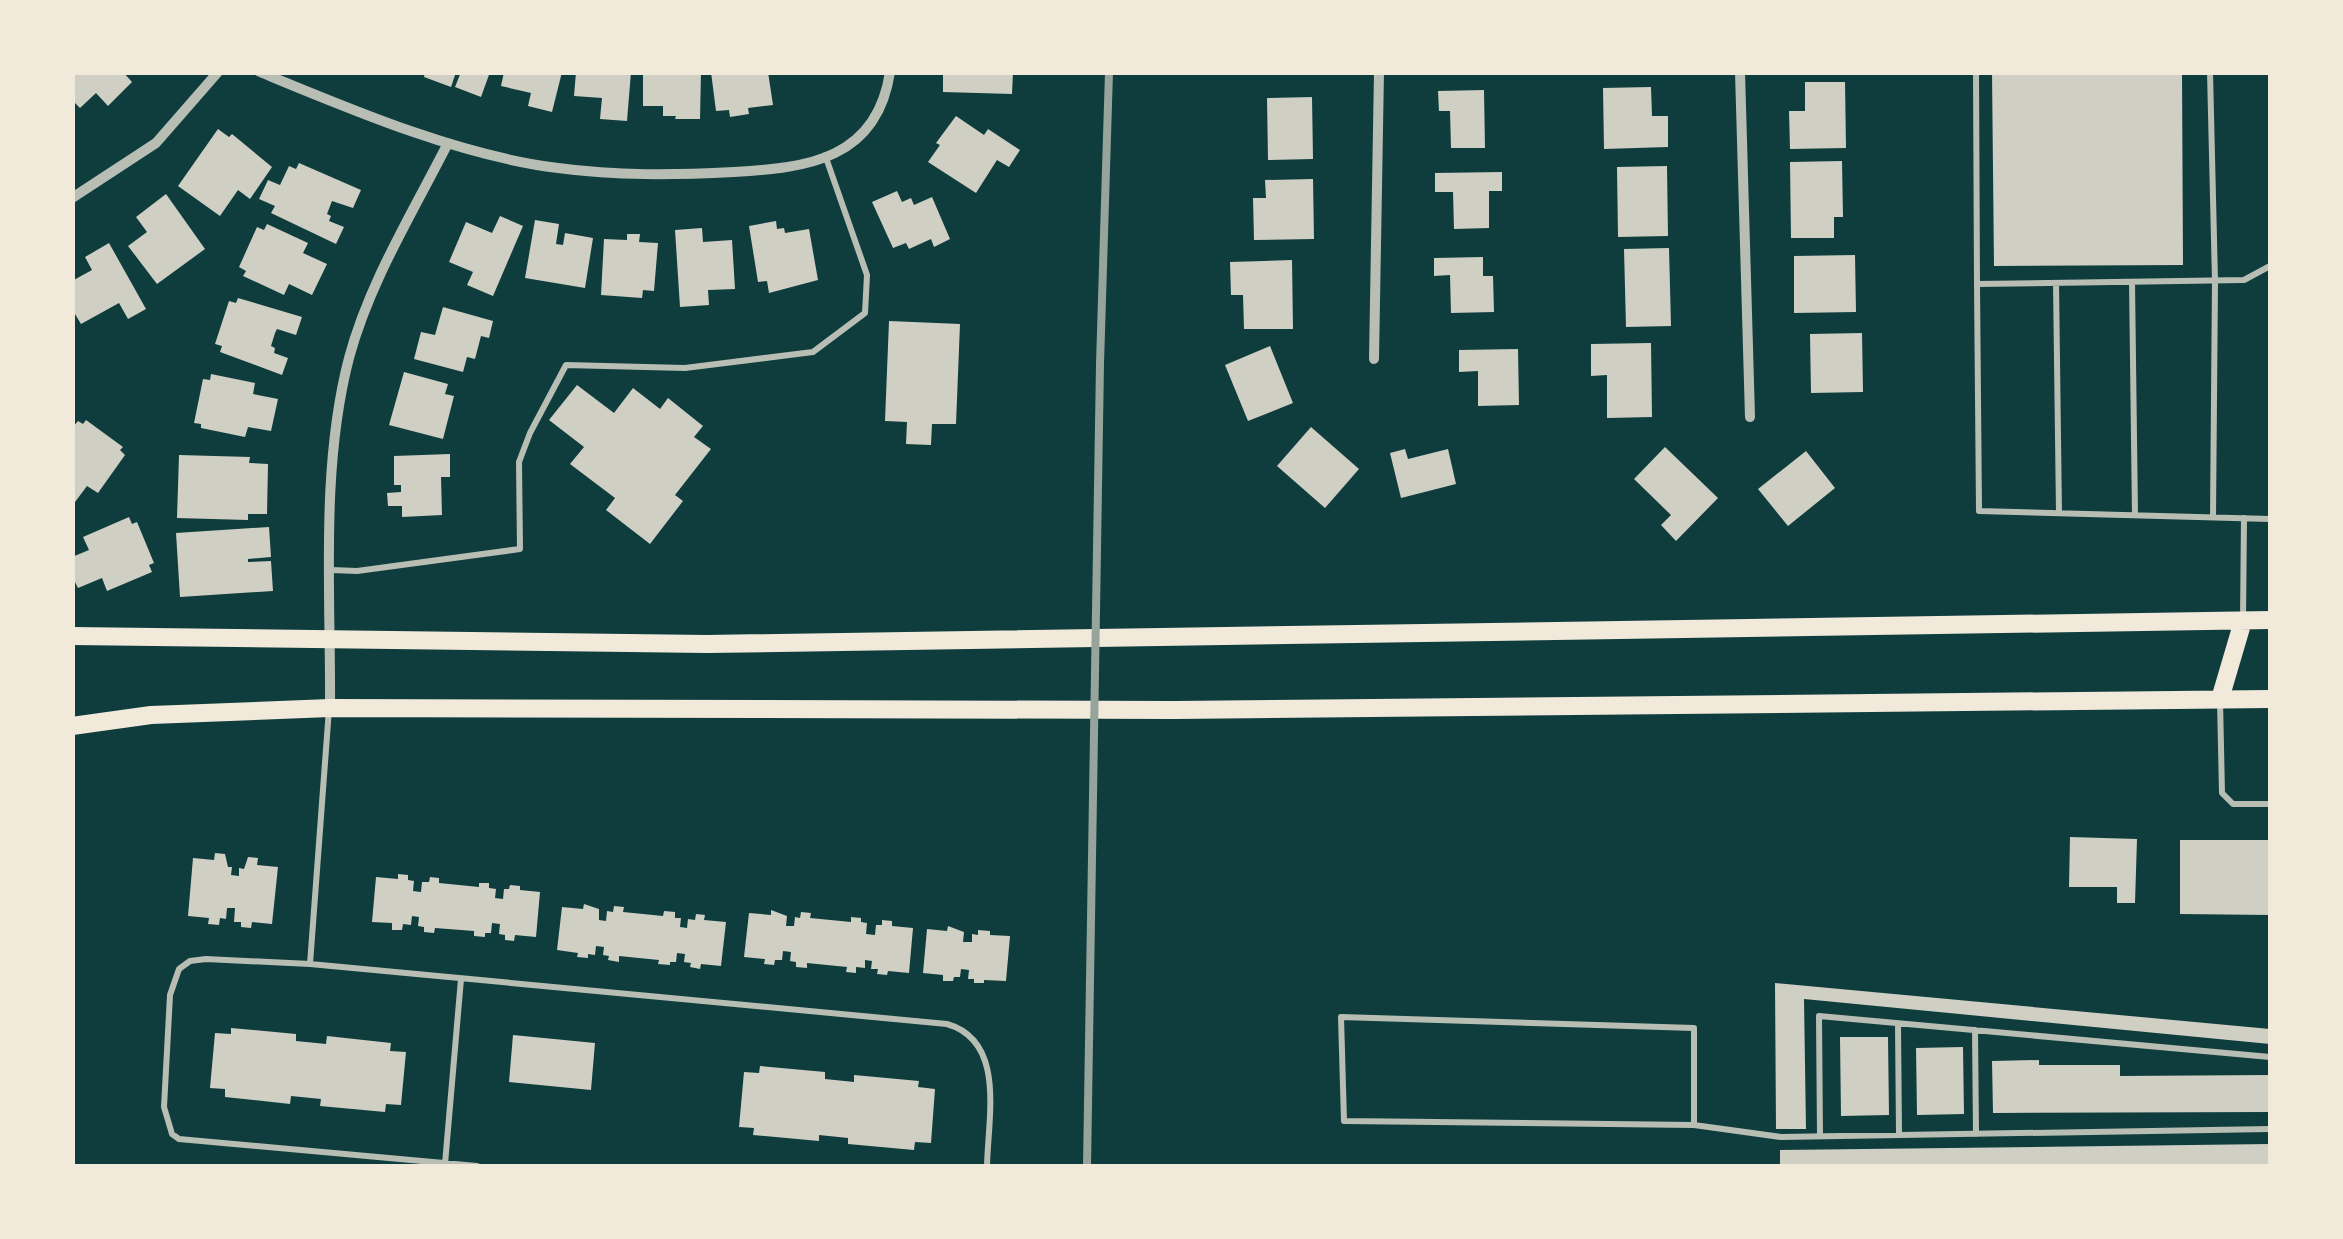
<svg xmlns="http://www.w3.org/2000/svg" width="2343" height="1239" font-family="Manrope,sans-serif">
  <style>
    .building { fill: #cfcfc3 }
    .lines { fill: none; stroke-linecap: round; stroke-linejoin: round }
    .service { stroke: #b8beb3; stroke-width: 6 }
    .minor { stroke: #b8beb3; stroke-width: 10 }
    .secondary { stroke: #f1e9da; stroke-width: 18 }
    .rail { stroke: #97a49c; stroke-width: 8 }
  </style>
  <rect width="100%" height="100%" fill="#0f3d3e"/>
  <path class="building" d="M72 72H123L132 82 108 106 96 93 80 108 72 100Z
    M425 72H456L451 87 424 77Z
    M461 72H490L481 97 455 87Z
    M504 72H562L552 112 528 106 531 93 501 86Z
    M576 72H631L627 121 600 119 602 98 574 96Z
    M643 72H701L700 119H675L676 116H663V106H643Z
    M711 72H768L773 105 748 108 749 114 730 117 729 110 716 111Z
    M943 72H1013L1012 94 943 92Z
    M1992 72H2182L2183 265 1994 266Z
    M1805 82H1845L1846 148 1790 149 1789 111H1805Z
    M1651 87 1652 116H1668V147L1604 149 1603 88Z
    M1484 90 1485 148H1451L1450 111H1439L1438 91Z
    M1312 97 1313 159 1268 160 1267 98Z
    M956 116 984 135 988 129 1020 150 1009 167 997 160 976 193 928 162 940 145 936 143Z
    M218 129 229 137 232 134 272 167 250 199 238 190 220 216 178 186Z
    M1842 161 1843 217H1834V238H1791L1790 162Z
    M299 163 361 190 353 208 332 201 327 214 331 216 329 221 344 227 336 244 271 213 275 206 259 199 268 180 280 185 289 166 296 169Z
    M1667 166 1668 236 1618 237 1617 167Z
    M1502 172V191H1489V228L1454 229 1453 192H1435V173Z
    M1313 179 1314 239 1254 240 1253 198H1266L1265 180Z
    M897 191 902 202 911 198 914 205 932 197 950 239 934 247 931 239 909 249 906 243 893 248 872 202Z
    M166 194 205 249 157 284 128 246 147 232 136 217Z
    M500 216 523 226 493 296 467 285 473 272 449 262 466 222 492 233Z
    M535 220 559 224 556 244 563 245 565 233 593 238 585 288 525 278Z
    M776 221 777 229 784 228 785 233 809 229 818 280 769 293 767 281 758 282 749 226Z
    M267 224 308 243 303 253 327 264 312 295 289 284 284 295 243 276 246 271 239 267 257 227 264 230Z
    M702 228 703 242 732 240 735 289 708 290 709 305 680 307 675 230Z
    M627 234H640L639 242 658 243 654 291 643 290 642 298 601 295 604 239 627 240Z
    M109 243 146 309 128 319 119 303 81 324 72 309V281L92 270 85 257Z
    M1669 248 1671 326 1626 327 1624 249Z
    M1855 255 1856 312 1794 313V256Z
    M1483 257V276H1493L1494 312 1451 313 1450 275 1434 276V258Z
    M1292 260 1293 329H1244L1243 295H1231L1230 262Z
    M238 298 302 317 296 335 277 329 275 333 271 346 275 348 274 353 288 358 282 375 220 352 222 346 215 344 229 301 236 303Z
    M443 307 493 321 489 338 481 336 475 359 467 357 463 372 414 359 421 332 435 335Z
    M889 321 960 324 956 424H932L931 445 906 444 907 422 885 421Z
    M1862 333 1863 392 1811 393 1810 334Z
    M1651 343 1652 417 1607 418V375L1591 376V344Z
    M1270 346 1293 403 1248 421 1225 365Z
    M1518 349 1519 405 1478 406V371L1459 372V350Z
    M404 372 448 384 445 394 454 396 443 439 389 425Z
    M211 374 255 383 253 394 278 399 271 431 248 427 245 437 201 428V424L194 423 203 379 210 380Z
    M577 385 614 413 633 388 660 409 668 398 703 426 694 437 711 449 675 495 683 501 650 544 606 510 615 498 570 464 584 447 549 420Z
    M86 420 123 447 120 450 125 455 98 493 87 486 72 506V428L78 421 83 424Z
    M1311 427 1359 469 1325 508 1277 466Z
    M1665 447 1718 498 1676 541 1661 525 1671 515 1634 479Z
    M1405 449 1408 459 1448 449 1456 484 1401 498 1390 453Z
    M1806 451 1835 488 1788 526 1758 489Z
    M450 454V477H441L442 515 402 517V506H388L387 493 401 492V485H394V456Z
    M179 455 250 457 249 463 268 464 267 514H248V520L177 518Z
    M129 517 132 524 137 522 154 563 149 565 152 572 107 591 102 578 78 588 72 576V557L89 550 83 537Z
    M269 527 271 557 248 559V562L271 561 273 591 180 597 176 533Z
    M2070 837 2137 839 2135 903H2117V887H2069Z
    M2180 840H2270V915L2180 914Z
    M215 853 225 854 228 867H232L231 875 239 876V868L244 869 248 857 258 858 257 865 278 867 272 924 252 922 251 928 241 927V922H234L235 908H227L226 919 220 918 219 925 208 924 209 918 188 916 193 858 214 860Z
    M398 874 408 875V880L414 881 413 891 421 892 422 882H429L430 877 439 878V883L479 887V883H489V888L496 889 495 898 503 899 504 889H509L510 885 520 886V890L540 892 536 937 515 935 514 941 505 940V935L499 934 500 924 492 923 491 933H485V937L474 936V931L435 928 434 933 424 932V927L418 926 419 917 412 916 411 925 403 924 402 930H392V923L372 922 376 877 398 879Z
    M584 904 599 909V920L606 921 607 911 613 912 614 906 624 907 623 912 663 916 664 911 675 912V918H681L680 927 687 928 688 919 695 920 696 914 705 915 704 920 726 922 721 966 701 964 700 969 690 967 691 963 684 962 685 954 677 953 676 962H670V965L658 964 659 960 619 956V962L608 960 609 956 603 955 604 947 596 946 595 955 588 954V958L577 957 578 953 557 950 562 907 583 909Z
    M771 910 787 916 786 926H794L795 917 800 918 801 912 811 913 810 918 851 922V917L861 918V922L867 923 866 934 875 935 876 925H882V920L892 921V926L913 928 909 973 888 971 887 975 877 974 878 969H871L872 961 865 960V968L856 967V973L846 972 847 967 807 963V968L796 967V962L790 961 791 952 783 951 782 960H775L774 965 764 964 765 959 744 957 749 913 771 915Z
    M948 926 964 932 963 942H972V934L978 935V930L990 931V935L1010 936 1006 981 984 980V983H974V979H968L969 970 961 969 960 977H954L953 981H943V975L923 973 927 929 947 931Z
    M1775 983 2270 1029V1044L1804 999 1806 1129H1776Z
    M231 1028 296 1034V1041L326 1044 327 1036 391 1043 390 1051 406 1052 401 1105 386 1104 385 1112 320 1106 321 1099 291 1096 290 1104 225 1097V1089L210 1088 215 1033 231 1034Z
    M513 1035 595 1043 591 1090 509 1082Z
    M1840 1037H1888L1889 1115 1841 1116Z
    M1963 1047 1964 1114 1917 1115 1916 1048Z
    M2039 1060V1065H2120V1076L2270 1075V1112L1993 1113 1992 1061Z
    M760 1066 825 1072V1079L854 1082V1075L919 1081 918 1087 935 1089 931 1143 915 1142 914 1150 848 1144V1138L819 1135V1141L753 1135 754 1128 739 1127 744 1072 759 1073Z
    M2270 1144V1166H1780V1150Z"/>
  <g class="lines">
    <path class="service" d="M1976 72 1977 284
      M2210 72 2215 281 2213 517
      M2270 266 2244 280 1977 284 1979 511 2270 519
      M2132 282 2135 515
      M2056 283 2059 513
      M331 570 357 571 520 549 519 462 530 433 566 365 685 368 813 352 865 313 867 275 825 155
      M2243 620 2244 518
      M2220 700 2222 793 2233 804H2270
      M310 964 329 709
      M1898 1024 1899 1135
      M1975 1030 1976 1134
      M1694 1125V1028L1341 1017 1344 1121 1694 1125 1781 1137 2270 1129
      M1820 1136 1819 1016 2270 1057
      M445 1164 461 979
      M477 1166 179 1139 172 1134 164 1107 170 995 179 969 190 961 206 959 310 964 947 1024C1006 1041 988 1117 987 1166"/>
    <path class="minor" d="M260 72C352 110 460 156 558 168 617 176 675 175 734 172 808 168 877 159 890 72
      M1740 72 1750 417
      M72 198 156 143 218 72
      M1374 359 1379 72
      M330 708C331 594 320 469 349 358 369 283 413 212 448 143"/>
    <path class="secondary" d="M72 636 707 644 2270 620
      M2220 699 2243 621
      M72 726 151 715 330 708 1175 710 2270 699"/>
    <path class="rail" d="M1087 1166 1100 364 1109 72"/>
  </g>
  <rect width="2343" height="1239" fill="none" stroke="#f1e9da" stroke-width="150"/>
</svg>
